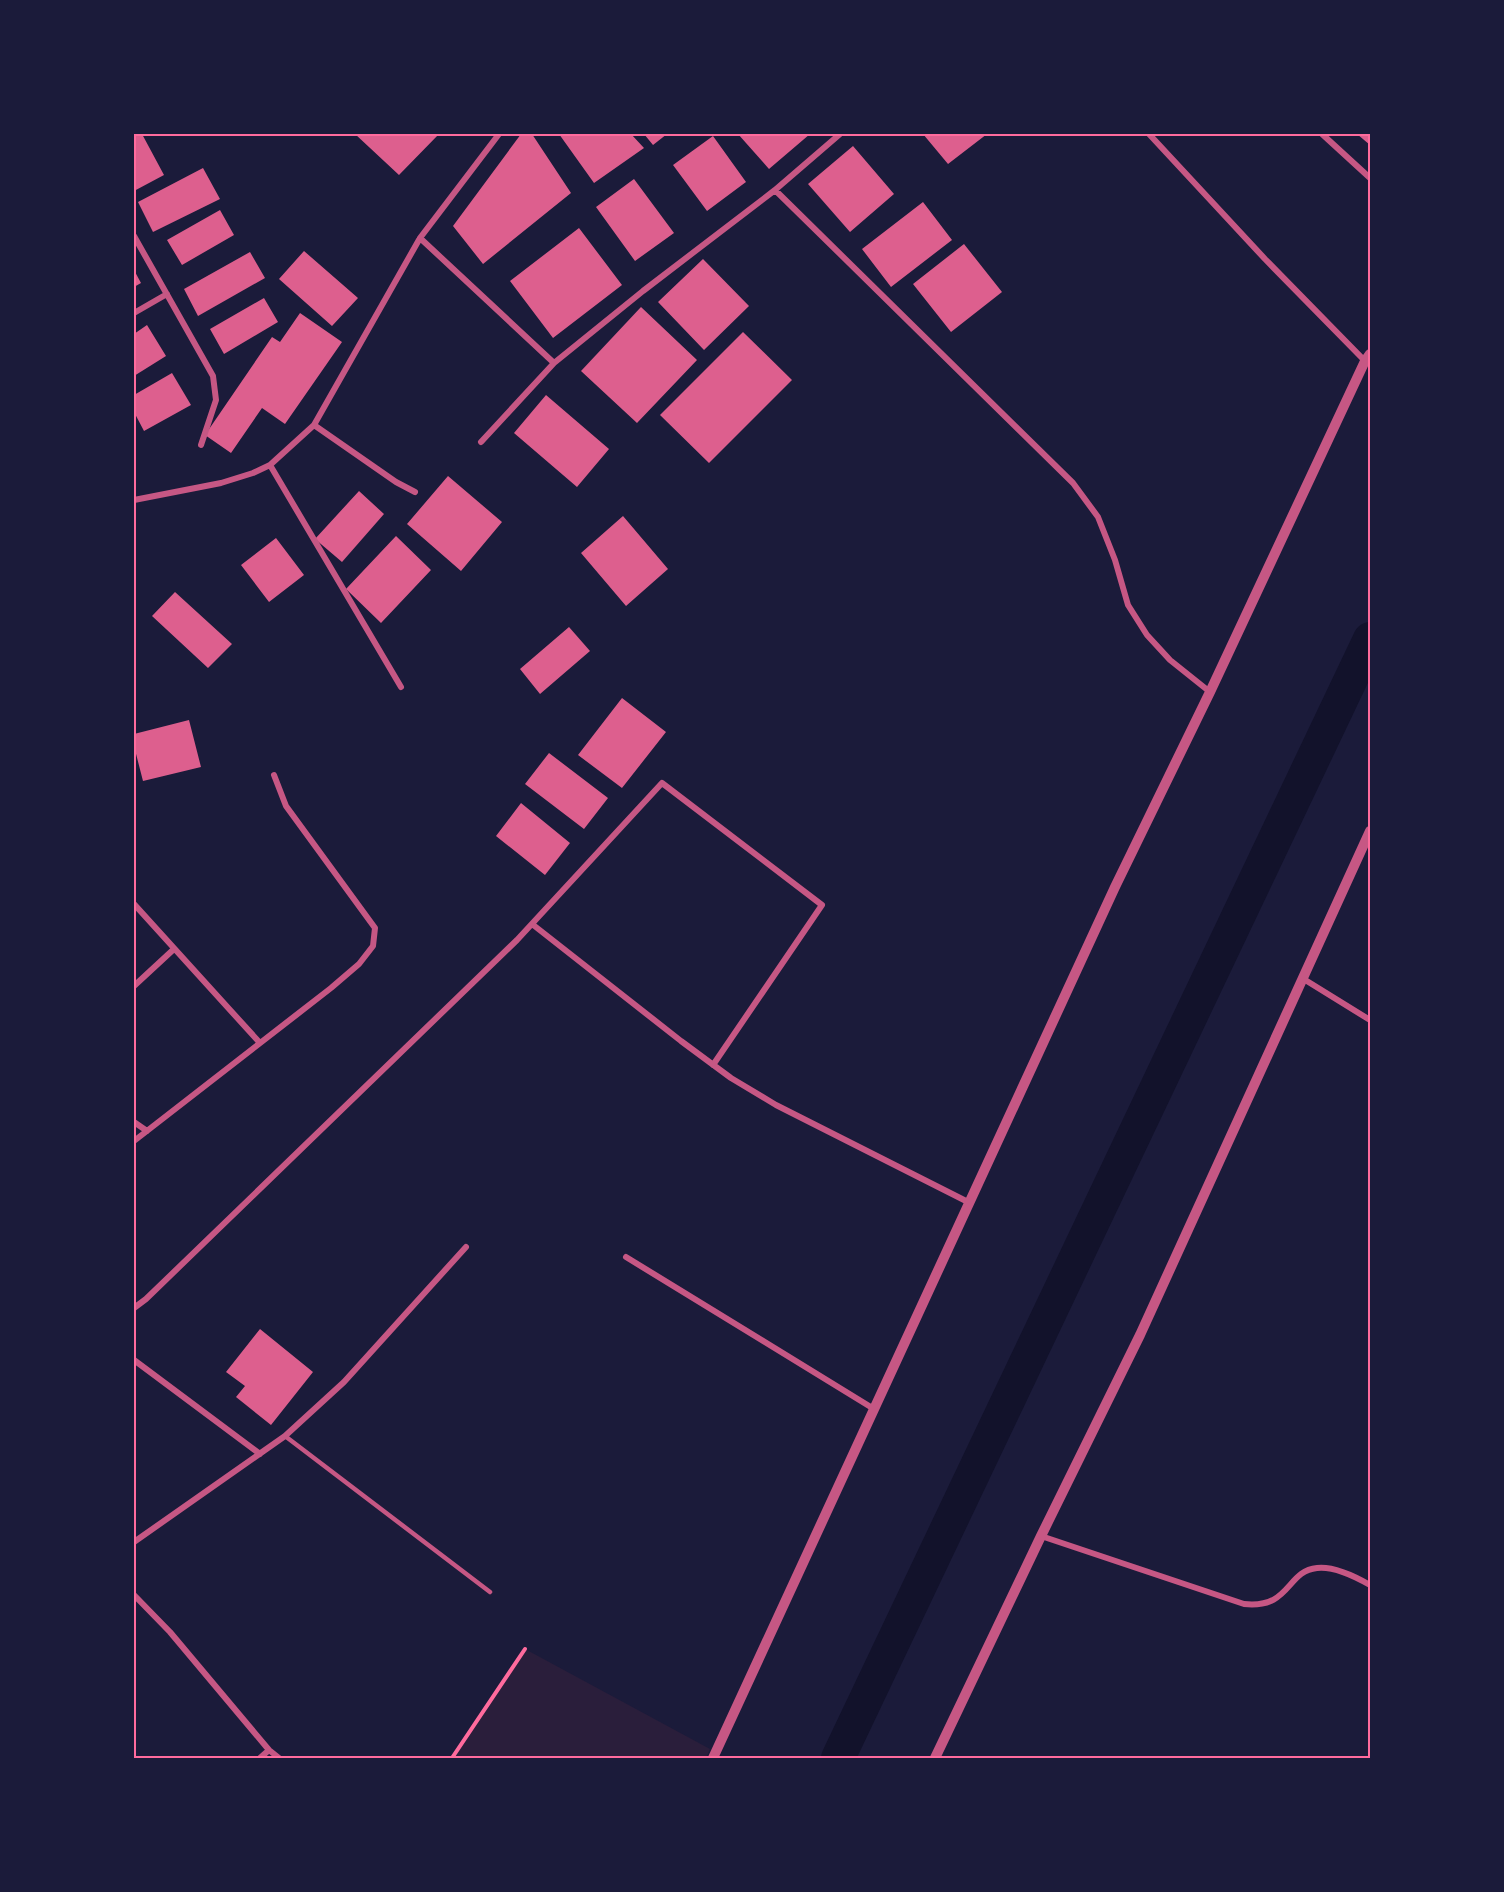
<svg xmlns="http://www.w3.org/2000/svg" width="1504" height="1892" font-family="'DejaVu Sans',sans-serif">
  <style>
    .green { fill: #2a1e3b }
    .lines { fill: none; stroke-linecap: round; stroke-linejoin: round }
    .canal { stroke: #12122b; stroke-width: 34 }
    .building { fill: #dd5f8e }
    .path { stroke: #ff6b9d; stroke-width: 4 }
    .service { stroke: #c65784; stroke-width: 4.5 }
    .minor { stroke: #c65784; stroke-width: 6 }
    .tertiary { stroke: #c65784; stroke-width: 10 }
    .neatline { fill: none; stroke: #ff6b9d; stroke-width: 2 }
  </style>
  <rect width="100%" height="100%" fill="#1b1b3a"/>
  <path class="green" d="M525 1649 710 1749 706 1758H452Z"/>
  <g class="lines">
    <path class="canal" d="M838 1758 1370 639"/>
  </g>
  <path class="building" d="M134 134H142L164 175 134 191Z
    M355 134H439L399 175Z
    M521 134H532L571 193 483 264 453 226Z
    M559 134H631L644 148 594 183Z
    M644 134H667L653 145Z
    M738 134H810L769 169Z
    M923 134H987L948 164Z
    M1357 134H1370V145Z
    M713 136 746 182 707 211 673 165Z
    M853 146 894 194 850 232 808 184Z
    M203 168 220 199 153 232 138 202Z
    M634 179 674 233 635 261 596 207Z
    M923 202 952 240 891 287 862 249Z
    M220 210 234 235 182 265 167 240Z
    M579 228 622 285 553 338 510 281Z
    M964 244 1002 292 951 332 913 284Z
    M304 251 358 298 332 326 279 279Z
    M250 252 265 278 198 316 184 289Z
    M703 259 749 306 704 350 658 302Z
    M134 270 141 283 134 287Z
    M264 298 278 322 224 354 210 329Z
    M641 307 697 360 637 423 581 371Z
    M300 313 342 342 285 424 262 408 231 453 205 435 272 337 280 342Z
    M147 325 166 356 134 376V334Z
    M743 332 792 380 709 463 660 415Z
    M172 373 191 405 144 431 134 412V395Z
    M546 395 609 449 577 487 514 433Z
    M448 476 502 522 461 571 407 524Z
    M359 491 384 514 342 562 315 539Z
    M623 516 668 569 626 606 581 553Z
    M396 536 431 570 381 623 346 589Z
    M276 538 304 575 269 602 241 565Z
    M175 592 232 644 208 668 152 616Z
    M569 627 590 651 540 694 520 669Z
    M622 698 666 732 622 788 578 755Z
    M189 720 201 767 143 781 134 746V734Z
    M549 753 608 798 584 829 525 784Z
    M521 803 570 843 545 875 496 836Z
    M260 1329 313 1372 271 1425 236 1397 245 1386 226 1372Z"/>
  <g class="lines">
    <path class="path" d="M452 1758 525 1649"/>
    <path class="service" d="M285 1436 490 1592"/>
    <path class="minor" d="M1149 134 1265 259 1365 361
      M1322 134 1370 178
      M775 190 1073 483 1098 517 1115 560 1128 605 1147 635 1170 660 1210 692
      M134 236 213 376 216 400 201 445
      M420 238 554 363
      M134 313 167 294
      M314 425 396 482 415 492
      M481 442 554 363 643 291 775 190 840 134
      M270 465 401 687
      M134 500 221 483 253 473 270 465 314 425 420 238 499 134
      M134 904 260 1043
      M532 924 681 1041 731 1078 776 1105 970 1203
      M1302 978 1370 1020
      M134 986 174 949
      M134 1122 147 1131
      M134 1141 331 988 359 964 373 946 375 928 286 806 274 775
      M626 1257 874 1409
      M134 1308 146 1299 517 940 662 783 822 905 713 1065
      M134 1360 260 1454
      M1041 1536 1244 1604C1291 1609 1286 1571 1317 1568 1334 1566 1356 1577 1370 1585
      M134 1542 285 1436 344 1382 466 1247
      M134 1595 170 1632 269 1750 279 1758
      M260 1758 269 1750"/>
    <path class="tertiary" d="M713 1758 1115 887 1210 692 1365 361 1370 354
      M935 1758 1041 1536 1140 1335 1370 831"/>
  </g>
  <rect width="1504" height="1892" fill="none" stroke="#1b1b3a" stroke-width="270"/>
  <rect x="135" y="135" width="1234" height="1622" class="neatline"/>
</svg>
